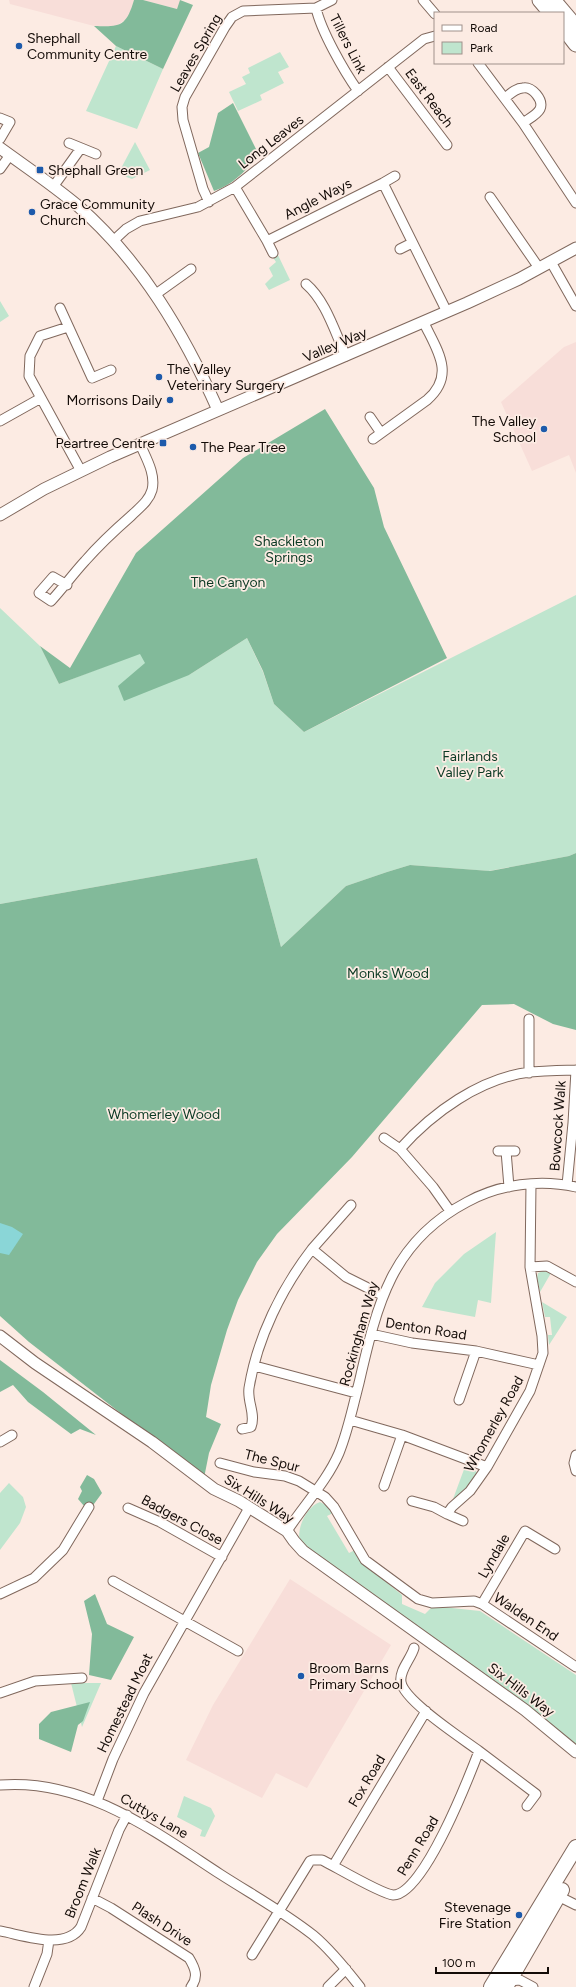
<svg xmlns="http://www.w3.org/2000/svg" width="576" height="1987" font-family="Figtree,sans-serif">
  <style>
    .education { fill: #f8ded9 }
    .green { fill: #bfe5ce }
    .forest { fill: #82ba9a }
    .water { fill: #8ad6d7 }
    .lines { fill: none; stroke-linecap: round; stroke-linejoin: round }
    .minor-casing { stroke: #80685d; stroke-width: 11 }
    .tertiary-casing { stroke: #80685d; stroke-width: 13 }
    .primary-casing { stroke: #80685d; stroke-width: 16 }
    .trunk-casing { stroke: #80685d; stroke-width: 17 }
    .minor { stroke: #fff; stroke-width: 9 }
    .tertiary { stroke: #fff; stroke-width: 11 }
    .primary { stroke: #fff; stroke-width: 14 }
    .trunk { stroke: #fff; stroke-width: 15 }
    .poi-dot { fill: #1d5aab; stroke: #fcebe3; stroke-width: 1.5 }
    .labels { text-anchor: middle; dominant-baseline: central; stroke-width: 3.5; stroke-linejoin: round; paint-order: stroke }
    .poi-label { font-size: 14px; fill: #130b07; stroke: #fcebe3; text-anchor: start }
    .street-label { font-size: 14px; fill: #130b07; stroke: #fcebe3 }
    .park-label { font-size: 14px; fill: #0a3923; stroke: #fcebe3 }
  </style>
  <rect width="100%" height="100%" fill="#fcebe3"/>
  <path class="education" d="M9 0H134L129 17 115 27 94 26 10 4Z
    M143 0H180L177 9Z
    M576 342V473L569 455 532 471 501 402 564 347Z
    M290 1579 391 1645 307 1788 276 1773 262 1798 186 1760 213 1705Z"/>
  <path class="green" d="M116 46 163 69 137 129 86 111Z
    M280 52 289 67 278 72 284 83 260 95 262 100 238 111 229 92 246 84 242 77 250 73 248 68Z
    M135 142 150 170 132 179 118 174Z
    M277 253 290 280 269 290 265 284 273 276 269 268 276 262 272 256Z
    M0 301 9 316 0 322Z
    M576 595V853L569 856 489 871 410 865 387 872 346 886 281 947 257 858 0 904V608L40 646 59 684 140 653 189 675 247 638 263 672 274 704 304 732Z
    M496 1232 491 1303 478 1300 475 1317 422 1307 435 1283 464 1254Z
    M543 1271 551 1273 540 1292 537 1278 538 1273Z
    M542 1302 567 1317 549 1345 548 1335H552L550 1317H545Z
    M466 1464 473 1467 477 1473 466 1490 453 1499Z
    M9 1483 23 1497 26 1507 20 1523 0 1550V1493Z
    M320 1502 329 1507 333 1513 327 1516 349 1553 355 1550 363 1563 402 1595V1604L425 1614 433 1606 480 1611 576 1675V1748L300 1543C296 1529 306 1507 320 1502Z
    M71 1683H101L82 1727Z
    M184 1796 211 1808 215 1816 205 1837 200 1836 202 1830 177 1817Z"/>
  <path class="forest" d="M134 0H143L177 9 180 0 193 5 163 69 116 46 94 26C120 27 126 27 134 0Z
    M233 103 259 155C246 170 233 185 214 191L198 153 209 147 218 113Z
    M325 409 374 488 384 527 447 658 304 732 274 704 263 671 247 638 189 675 124 701 118 686 145 663 140 654 59 684 40 646 70 668 136 553 243 458Z
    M576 853V1030L553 1024 514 1004 482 1005 352 1157 277 1234 257 1262 238 1300 227 1330 211 1385 206 1417 221 1424 209 1453 204 1478 29 1342 0 1316V904L257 858 281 947 346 886 387 872 410 865 490 871 569 856Z
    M0 1360 43 1392 96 1435 80 1429 71 1434 28 1402 13 1385 0 1392Z
    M87 1475 94 1479 102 1493 91 1508 85 1507 78 1499 82 1491 80 1487Z
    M95 1594 107 1624 134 1637 111 1680 89 1675 92 1634 84 1601Z
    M90 1702 83 1721 78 1725 71 1752 39 1739V1724L51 1712Z"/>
  <path class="water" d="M0 1223 12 1227 23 1234 9 1255 0 1253Z"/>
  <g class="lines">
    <g class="minor-casing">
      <path id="minor" d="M423 0 435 14
        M316 8C321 31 344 71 358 91
        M478 63 523 123 576 203
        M388 67 447 145
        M505 98C510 94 516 88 523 88 532 86 544 100 540 109 537 115 528 119 523 123
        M0 118 10 122 0 139
        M69 143 96 154
        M0 169 10 155
        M383 183 395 176
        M53 187 81 148
        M235 187 267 241 383 183 447 312
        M490 197 539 268
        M209 202 203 189 183 120 182 107 185 97 225 27 232 17 243 11 316 8 332 0
        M113 241 126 229 140 221 198 207 235 187 424 39 435 36
        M267 241 273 253
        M400 249 412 243
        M551 262 576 306
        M306 284C326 301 335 333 346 356
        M156 294 191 269
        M60 308 92 378 111 370
        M68 327 40 336 30 356 29 376 81 471
        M370 417 381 433
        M0 421 41 398
        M373 439 427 400C456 375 437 350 424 323
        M67 585 53 577 39 593 51 601C63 588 73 574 85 561 99 545 115 530 131 516 139 508 149 501 152 490 156 474 146 458 140 444
        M529 1073V1019
        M384 1138 400 1149
        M498 1151H515
        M506 1151 509 1187
        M567 1185 573 1123 576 1070
        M351 1205 312 1249 346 1277 382 1295
        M450 1211 433 1187 400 1149C432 1113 480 1078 530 1072 545 1071 561 1070 576 1070
        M530 1267 547 1266 576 1282
        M371 1334 412 1343 476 1351 539 1365
        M255 1366 356 1393
        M459 1400 476 1351
        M350 1420 402 1435 487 1467
        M242 1429 251 1427C256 1414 247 1402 249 1388 257 1338 282 1288 312 1249
        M0 1442 12 1435
        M576 1455 574 1463 576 1471
        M220 1463 254 1472 285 1476 299 1481 325 1497 334 1507 365 1560 418 1599 432 1603 474 1601 482 1604 576 1667
        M384 1486 402 1435
        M412 1501 434 1507 447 1514 452 1507 470 1491 487 1467 530 1391 543 1353 542 1336 530 1267 531 1184
        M128 1508 160 1522 222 1557
        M447 1514 463 1521
        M287 1531C304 1505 327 1481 339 1453 348 1431 353 1406 359 1383 377 1305 391 1242 467 1202 500 1184 540 1179 576 1187
        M113 1581 238 1651
        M0 1594 34 1578 63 1550 89 1507
        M482 1604 525 1531 555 1549
        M0 1693 35 1681 82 1678
        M479 1751 536 1794 527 1806
        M0 1785C84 1778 154 1831 220 1874 251 1894 284 1912 313 1935 331 1950 346 1969 360 1987
        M97 1801 113 1759 144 1693 249 1508
        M333 1866 426 1711
        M558 1896 576 1905
        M92 1898 111 1908 189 1958C195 1968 199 1977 191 1987
        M0 1931C23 1935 66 1951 81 1927L119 1830 127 1815
        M252 1955 310 1861 313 1860H322C336 1867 381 1894 393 1895 423 1896 469 1777 479 1751 463 1739 404 1701 401 1682 399 1670 411 1659 414 1648
        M509 1981 520 1980 533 1987
        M34 1987 47 1954 49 1940
        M328 1987 346 1969"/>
    </g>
    <g class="tertiary-casing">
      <path id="tertiary" d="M0 148C26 167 53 185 78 206 142 262 184 334 218 410
        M0 515 44 489 110 457 467 303 519 279 576 248
        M0 1336 35 1363 152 1442 214 1489 239 1501 287 1531 294 1541 303 1551 525 1710 576 1752"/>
    </g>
    <g class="primary-casing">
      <path id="primary" d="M491 1987 576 1847
        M506 1987 562 1890"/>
    </g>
    <g class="trunk-casing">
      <path id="trunk" d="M540 0 551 13
        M553 0 576 27
        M563 27 576 44"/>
    </g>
    <use href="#minor" class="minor"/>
    <use href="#tertiary" class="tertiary"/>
    <use href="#primary" class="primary"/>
    <use href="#trunk" class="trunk"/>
  </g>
  <g class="poi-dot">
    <circle cx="19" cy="46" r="4"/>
    <rect x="36" y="166" width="8" height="8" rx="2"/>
    <circle cx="32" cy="212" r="4"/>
    <circle cx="159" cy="377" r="4"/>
    <circle cx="170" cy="400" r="4"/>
    <circle cx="544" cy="429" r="4"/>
    <rect x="159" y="439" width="8" height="8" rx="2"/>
    <circle cx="193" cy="447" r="4"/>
    <circle cx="301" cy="1676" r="4"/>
    <circle cx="519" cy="1915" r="4"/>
  </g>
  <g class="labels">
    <g class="poi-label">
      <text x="27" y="38">Shephall<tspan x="27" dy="16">Community Centre</tspan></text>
      <text x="48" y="170">Shephall Green</text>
      <text x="40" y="204">Grace Community<tspan x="40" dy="16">Church</tspan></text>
      <text x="167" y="369">The Valley<tspan x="167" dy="16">Veterinary Surgery</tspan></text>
      <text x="162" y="400" text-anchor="end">Morrisons Daily</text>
      <text x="536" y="421" text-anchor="end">The Valley<tspan x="536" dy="16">School</tspan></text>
      <text x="155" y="443" text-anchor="end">Peartree Centre</text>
      <text x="201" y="447">The Pear Tree</text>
      <text x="309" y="1668">Broom Barns<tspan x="309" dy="16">Primary School</tspan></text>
      <text x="511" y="1907" text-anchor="end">Stevenage<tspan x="511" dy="16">Fire Station</tspan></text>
    </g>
    <g class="street-label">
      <text transform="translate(348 44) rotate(63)">Tillers Link</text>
      <text transform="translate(196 53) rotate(-60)">Leaves Spring</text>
      <text transform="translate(429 98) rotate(53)">East Reach</text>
      <text transform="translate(271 142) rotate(-38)">Long Leaves</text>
      <text transform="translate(318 199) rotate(-27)">Angle Ways</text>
      <text transform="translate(335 345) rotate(-23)">Valley Way</text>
      <text transform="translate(558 1126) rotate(-86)">Bowcock Walk</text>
      <text transform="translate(426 1329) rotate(9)">Denton Road</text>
      <text transform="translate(359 1334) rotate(-74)">Rockingham Way</text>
      <text transform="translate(494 1424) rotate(-61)">Whomerley Road</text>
      <text transform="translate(272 1461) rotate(14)">The Spur</text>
      <text transform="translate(259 1499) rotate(32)">Six Hills Way</text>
      <text transform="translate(182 1520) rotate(28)">Badgers Close</text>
      <text transform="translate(494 1556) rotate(-60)">Lyndale</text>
      <text transform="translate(526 1617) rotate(34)">Walden End</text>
      <text transform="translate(521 1690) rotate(37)">Six Hills Way</text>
      <text transform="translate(125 1703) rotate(-64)">Homestead Moat</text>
      <text transform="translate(367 1781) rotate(-59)">Fox Road</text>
      <text transform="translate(154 1816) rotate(30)">Cuttys Lane</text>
      <text transform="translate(418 1846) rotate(-59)">Penn Road</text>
      <text transform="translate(83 1883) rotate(-68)">Broom Walk</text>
      <text transform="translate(162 1924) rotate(33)">Plash Drive</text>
    </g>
    <g class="park-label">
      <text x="289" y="541">Shackleton<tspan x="289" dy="16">Springs</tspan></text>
      <text x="228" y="582">The Canyon</text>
      <text x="470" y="756">Fairlands<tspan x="470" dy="16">Valley Park</tspan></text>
      <text x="388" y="973">Monks Wood</text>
      <text x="164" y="1114">Whomerley Wood</text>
    </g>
  </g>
  <rect x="434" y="12" width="130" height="52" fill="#fcebe3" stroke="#9f918b"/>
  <rect x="442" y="25" width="20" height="6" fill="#ffffff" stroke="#9f918b"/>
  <text x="470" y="32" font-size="12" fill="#130b07">Road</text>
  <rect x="442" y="42" width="20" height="12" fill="#bfe5ce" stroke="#9f918b"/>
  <text x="470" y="52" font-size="12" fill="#130b07">Park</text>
  <path d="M436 1967v6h112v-6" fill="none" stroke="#130b07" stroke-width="2"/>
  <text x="442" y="1967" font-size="12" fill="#130b07" stroke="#fcebe3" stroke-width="3" paint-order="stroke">100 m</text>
</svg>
